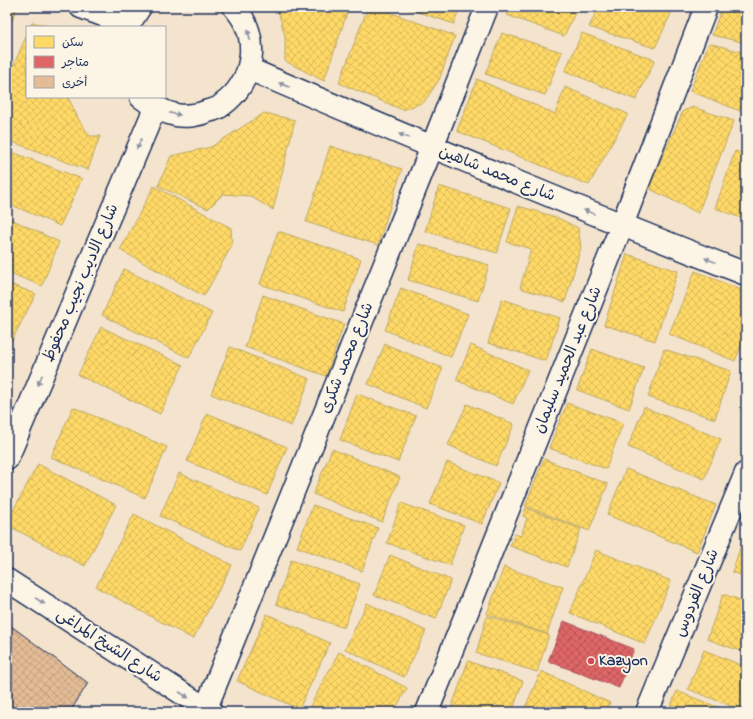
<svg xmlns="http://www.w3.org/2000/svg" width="753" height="719" font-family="'Indie Flower','Playpen Sans Arabic',sans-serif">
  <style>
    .homes { fill: url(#homes-cross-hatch); stroke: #bba664 }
    .shops { fill: url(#shops-cross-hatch); stroke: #a55664 }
    .building { fill: url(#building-cross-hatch); stroke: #1b2f5e }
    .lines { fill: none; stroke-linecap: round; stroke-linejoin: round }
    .minor-casing { stroke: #1b2f5e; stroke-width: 25 }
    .minor { stroke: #fcf5e5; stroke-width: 22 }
    .oneway { fill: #8c92a2 }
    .poi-dot { fill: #d1495b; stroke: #fcf5e5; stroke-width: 1.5 }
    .labels { text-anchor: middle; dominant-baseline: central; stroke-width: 4; stroke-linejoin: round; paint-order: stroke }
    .street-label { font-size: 16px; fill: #1b2f5e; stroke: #fcf5e5 }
    .poi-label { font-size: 16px; font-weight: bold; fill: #1b2f5e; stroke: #fcf5e5; text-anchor: start }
  </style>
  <defs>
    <pattern id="homes-cross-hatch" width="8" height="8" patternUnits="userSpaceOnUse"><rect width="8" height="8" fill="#ffd966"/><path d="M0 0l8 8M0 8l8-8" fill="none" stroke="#dabb5b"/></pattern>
    <pattern id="shops-cross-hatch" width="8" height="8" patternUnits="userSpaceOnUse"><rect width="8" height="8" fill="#e06666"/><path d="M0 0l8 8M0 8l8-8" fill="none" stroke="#b55457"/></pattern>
    <pattern id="building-cross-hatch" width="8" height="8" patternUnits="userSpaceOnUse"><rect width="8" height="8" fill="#e3bb94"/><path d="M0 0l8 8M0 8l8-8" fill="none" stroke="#c2a182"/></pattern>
  </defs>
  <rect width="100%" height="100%" fill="#f4e4cd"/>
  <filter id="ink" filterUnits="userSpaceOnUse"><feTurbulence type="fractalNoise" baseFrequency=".025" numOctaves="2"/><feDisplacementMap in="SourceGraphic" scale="8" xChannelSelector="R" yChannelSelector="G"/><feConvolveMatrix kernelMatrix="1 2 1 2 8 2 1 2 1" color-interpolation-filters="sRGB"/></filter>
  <g filter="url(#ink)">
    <path class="homes" d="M7 7 16 9 7 34Z
      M277 7H349L324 81 285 61V36Z
      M368 7H375L455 36 439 80 424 102 403 110 339 83Z
      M403 7H460L454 24Z
      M509 7H578L564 36 507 15Z
      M599 7H674L655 48 589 27Z
      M722 7H746V43L712 35Z
      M32 22 53 27H30Z
      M502 33 562 52 545 95 485 74Z
      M582 33 655 60 636 100 565 71Z
      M27 34V97H68L79 120 90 136H100L88 170 7 140V81Z
      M709 43 746 53V91L740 111 690 91Z
      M477 79 555 114 565 87 628 114 589 185 457 131Z
      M693 107 734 121 698 213 648 188 683 111Z
      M264 113 295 120 273 210 250 196 223 194 208 209 158 186 171 156 211 147Z
      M330 146 402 169 378 245 306 222Z
      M7 150 82 179 60 226 7 203Z
      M735 151 746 154V220L715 208Z
      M154 186 231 228 232 245 204 296 120 250Z
      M439 186 511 208 497 253 425 231Z
      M518 206 556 217 578 228 581 247 565 302 520 288 531 249 507 242Z
      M7 217 59 242 42 286 7 272Z
      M278 231 361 259 343 312 260 284Z
      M419 244 489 265 478 301 408 280Z
      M627 254 678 271 655 341 604 325Z
      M124 269 212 313 189 358 102 315Z
      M695 271 746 292V335L735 361 669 334Z
      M7 283 36 294 12 340 7 338Z
      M401 288 468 314 451 357 385 330Z
      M263 295 344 324 326 376 245 347Z
      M502 299 560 318 546 361 488 343Z
      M101 327 183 365 160 414 78 375Z
      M385 344 443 368 426 408 368 384Z
      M471 345 528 370 513 404 456 380Z
      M230 347 310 379 291 426 211 394Z
      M592 349 644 368 629 409 577 390Z
      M664 349 731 371 715 419 648 397Z
      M357 394 416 416 398 462 340 440Z
      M567 403 623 423 606 469 549 448Z
      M467 404 514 424 496 466 448 445Z
      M73 407 167 447 145 498 51 457Z
      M644 407 721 439 704 479 628 447Z
      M207 413 287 447 267 495 187 461Z
      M332 449 400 477 382 522 313 494Z
      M544 459 608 484 589 531 525 506Z
      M447 462 499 483 482 524 430 504Z
      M38 464 116 505 85 566 7 525V522Z
      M626 469 716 505 697 552 607 515Z
      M179 473 259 508 240 551 160 516Z
      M401 503 464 525 450 565 387 543Z
      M313 505 378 528 362 571 297 547Z
      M526 508 581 529 567 567 510 546 515 534 521 536 527 518 523 516Z
      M134 514 232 565 193 639 96 587Z
      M746 530V577L732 572Z
      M596 550 671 581 645 644 570 613Z
      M390 555 451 580 436 619 374 595Z
      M291 560 360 584 344 628 276 604Z
      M504 567 563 587 547 634 487 614Z
      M723 594 746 602V653L707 639Z
      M367 603 426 631 404 677 345 649Z
      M267 614 330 643 299 709 237 681Z
      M487 616 549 635 537 672 476 653Z
      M704 650 746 667V712L688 689Z
      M339 652 407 688 394 712H307Z
      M468 661 523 681 512 712H450Z
      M541 671 610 703 606 712H523Z
      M677 691 730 712H668Z"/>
    <path class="shops" d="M564 621 634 649 619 688 548 661Z"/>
    <path class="building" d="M7 623 88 683 70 712H7Z"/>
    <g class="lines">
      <g class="minor-casing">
        <path id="minor" d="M81 7 127 24
          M127 27 140 7
          M249 69C414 140 579 209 746 274
          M141 97C152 105 162 112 176 115 186 117 199 115 208 111 213 110 219 108 222 105 254 82 262 37 234 7
          M7 459 155 108
          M7 580 211 712
          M206 708 432 147 487 7
          M427 712 622 225 706 7
          M647 712 746 473"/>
      </g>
      <use href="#minor" class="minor"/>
    </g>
    <defs><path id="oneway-solid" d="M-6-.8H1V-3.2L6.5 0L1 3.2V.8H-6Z"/></defs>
    <g class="oneway">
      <use href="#oneway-solid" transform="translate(249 35) rotate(-103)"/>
      <use href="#oneway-solid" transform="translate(284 85) rotate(-157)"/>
      <use href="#oneway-solid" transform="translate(175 114) rotate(11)"/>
      <use href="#oneway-solid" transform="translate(404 136) rotate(-157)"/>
      <use href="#oneway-solid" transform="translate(139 144) rotate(113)"/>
      <use href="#oneway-solid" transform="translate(589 212) rotate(-158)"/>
      <use href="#oneway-solid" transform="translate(710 260) rotate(-159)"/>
      <use href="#oneway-solid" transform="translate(40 380) rotate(113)"/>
      <use href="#oneway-solid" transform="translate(40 601) rotate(33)"/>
      <use href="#oneway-solid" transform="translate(184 695) rotate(33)"/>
    </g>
  </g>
  <circle class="poi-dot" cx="591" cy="661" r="4"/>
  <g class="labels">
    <g class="street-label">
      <text transform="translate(497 174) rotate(22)">شارع محمد شاهين</text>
      <text transform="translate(81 283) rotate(-67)">شارع الاديب نجيب محفوظ</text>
      <text transform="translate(347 358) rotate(-68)">شارع محمد شكرى</text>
      <text transform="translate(568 360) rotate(-68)">شارع عبد الحميد سليمان</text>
      <text transform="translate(697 593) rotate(-68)">شارع الفردوس</text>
      <text transform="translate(109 646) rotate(33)">شارع الشيخ المراغى</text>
    </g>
    <g class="poi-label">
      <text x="599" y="661">Kazyon</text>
    </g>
  </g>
  <rect width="753" height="719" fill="none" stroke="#fcf5e5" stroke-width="24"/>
  <rect x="12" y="12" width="729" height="695" fill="none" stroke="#1b2f5e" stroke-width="1.5" filter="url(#ink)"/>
  <rect x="26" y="26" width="140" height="72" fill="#fcf5e5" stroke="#a2a6af"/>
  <rect x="34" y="36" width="20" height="12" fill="#ffd966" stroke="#a2a6af"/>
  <text x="62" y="46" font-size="12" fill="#1b2f5e">سكن</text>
  <rect x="34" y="56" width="20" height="12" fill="#e06666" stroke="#a2a6af"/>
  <text x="62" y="66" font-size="12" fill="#1b2f5e">متاجر</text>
  <rect x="34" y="76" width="20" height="12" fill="#e3bb94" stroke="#a2a6af"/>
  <text x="62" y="86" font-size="12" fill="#1b2f5e">أخرى</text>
</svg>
